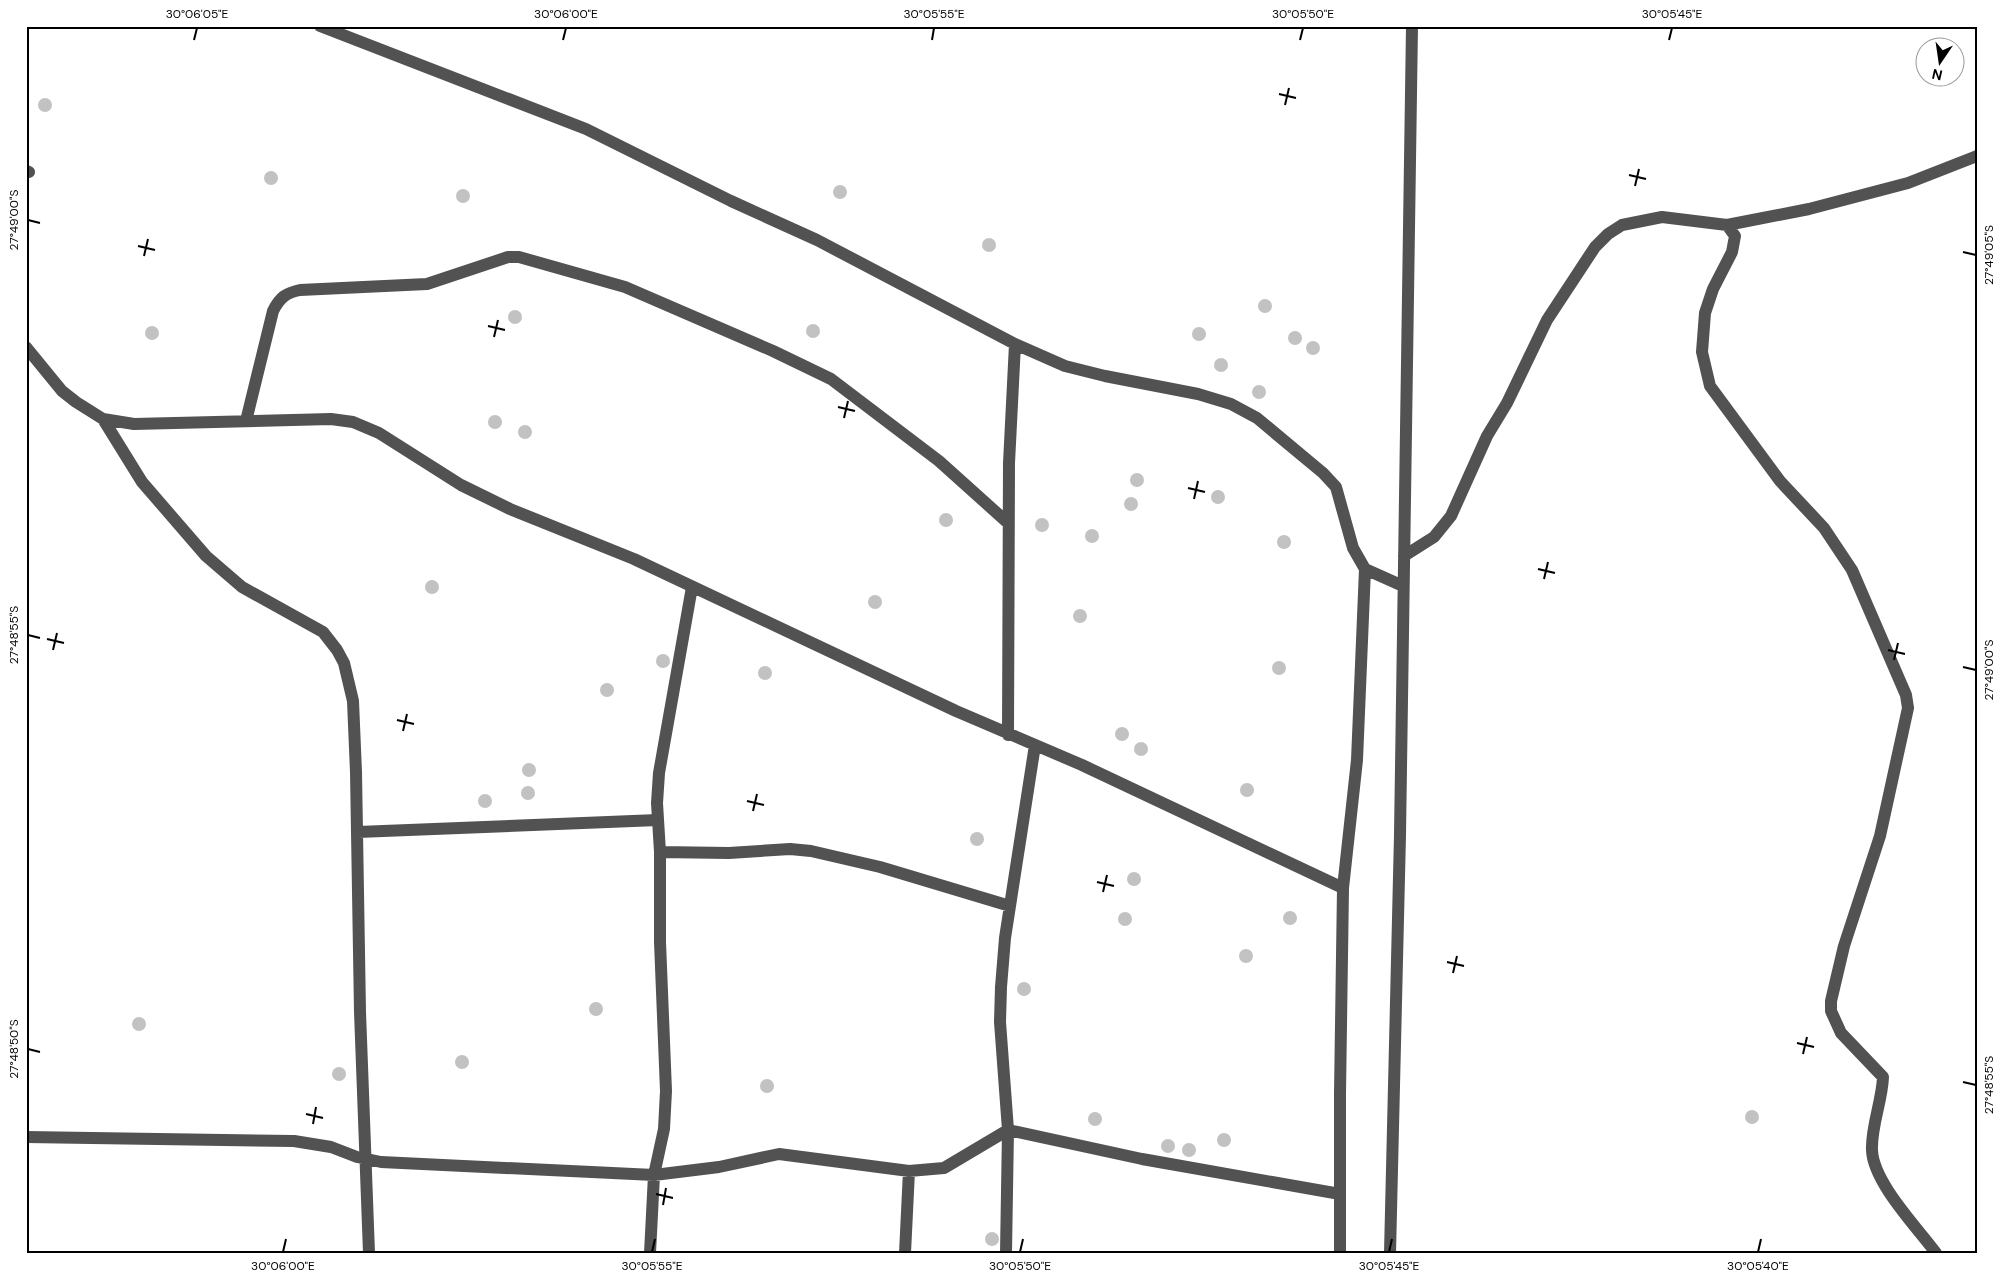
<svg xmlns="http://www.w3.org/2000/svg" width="2003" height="1279" font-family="'DM Sans',sans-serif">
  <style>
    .building { fill: #c2c2c2 }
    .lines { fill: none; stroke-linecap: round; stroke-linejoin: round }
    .minor { stroke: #525252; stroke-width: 12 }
    .ticks { fill: none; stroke: #000; stroke-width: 2 }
    .neatline { fill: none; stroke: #000; stroke-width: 2 }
    .ticks-label { font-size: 12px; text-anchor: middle; fill: #000 }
  </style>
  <rect width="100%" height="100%" fill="#fff"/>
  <path class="building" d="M38 105a7 7 0 1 1 14 0a7 7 0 1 1-14 0Z
    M264 178a7 7 0 1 1 14 0a7 7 0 1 1-14 0Z
    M833 192a7 7 0 1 1 14 0a7 7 0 1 1-14 0Z
    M456 196a7 7 0 1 1 14 0a7 7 0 1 1-14 0Z
    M982 245a7 7 0 1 1 14 0a7 7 0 1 1-14 0Z
    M1258 306a7 7 0 1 1 14 0a7 7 0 1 1-14 0Z
    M508 317a7 7 0 1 1 14 0a7 7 0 1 1-14 0Z
    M806 331a7 7 0 1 1 14 0a7 7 0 1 1-14 0Z
    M145 333a7 7 0 1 1 14 0a7 7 0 1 1-14 0Z
    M1192 334a7 7 0 1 1 14 0a7 7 0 1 1-14 0Z
    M1288 338a7 7 0 1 1 14 0a7 7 0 1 1-14 0Z
    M1306 348a7 7 0 1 1 14 0a7 7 0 1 1-14 0Z
    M1214 365a7 7 0 1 1 14 0a7 7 0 1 1-14 0Z
    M1252 392a7 7 0 1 1 14 0a7 7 0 1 1-14 0Z
    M488 422a7 7 0 1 1 14 0a7 7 0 1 1-14 0Z
    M518 432a7 7 0 1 1 14 0a7 7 0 1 1-14 0Z
    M1130 480a7 7 0 1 1 14 0a7 7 0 1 1-14 0Z
    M1211 497a7 7 0 1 1 14 0a7 7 0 1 1-14 0Z
    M1124 504a7 7 0 1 1 14 0a7 7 0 1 1-14 0Z
    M939 520a7 7 0 1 1 14 0a7 7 0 1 1-14 0Z
    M1035 525a7 7 0 1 1 14 0a7 7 0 1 1-14 0Z
    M1085 536a7 7 0 1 1 14 0a7 7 0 1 1-14 0Z
    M1277 542a7 7 0 1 1 14 0a7 7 0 1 1-14 0Z
    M425 587a7 7 0 1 1 14 0a7 7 0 1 1-14 0Z
    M868 602a7 7 0 1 1 14 0a7 7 0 1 1-14 0Z
    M1073 616a7 7 0 1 1 14 0a7 7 0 1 1-14 0Z
    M656 661a7 7 0 1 1 14 0a7 7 0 1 1-14 0Z
    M1272 668a7 7 0 1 1 14 0a7 7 0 1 1-14 0Z
    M758 673a7 7 0 1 1 14 0a7 7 0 1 1-14 0Z
    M600 690a7 7 0 1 1 14 0a7 7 0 1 1-14 0Z
    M1115 734a7 7 0 1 1 14 0a7 7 0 1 1-14 0Z
    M1134 749a7 7 0 1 1 14 0a7 7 0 1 1-14 0Z
    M522 770a7 7 0 1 1 14 0a7 7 0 1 1-14 0Z
    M1240 790a7 7 0 1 1 14 0a7 7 0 1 1-14 0Z
    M521 793a7 7 0 1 1 14 0a7 7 0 1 1-14 0Z
    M478 801a7 7 0 1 1 14 0a7 7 0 1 1-14 0Z
    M970 839a7 7 0 1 1 14 0a7 7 0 1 1-14 0Z
    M1127 879a7 7 0 1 1 14 0a7 7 0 1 1-14 0Z
    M1283 918a7 7 0 1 1 14 0a7 7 0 1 1-14 0Z
    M1118 919a7 7 0 1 1 14 0a7 7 0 1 1-14 0Z
    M1239 956a7 7 0 1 1 14 0a7 7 0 1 1-14 0Z
    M1017 989a7 7 0 1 1 14 0a7 7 0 1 1-14 0Z
    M589 1009a7 7 0 1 1 14 0a7 7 0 1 1-14 0Z
    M132 1024a7 7 0 1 1 14 0a7 7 0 1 1-14 0Z
    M455 1062a7 7 0 1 1 14 0a7 7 0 1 1-14 0Z
    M332 1074a7 7 0 1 1 14 0a7 7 0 1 1-14 0Z
    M760 1086a7 7 0 1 1 14 0a7 7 0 1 1-14 0Z
    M1745 1117a7 7 0 1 1 14 0a7 7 0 1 1-14 0Z
    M1088 1119a7 7 0 1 1 14 0a7 7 0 1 1-14 0Z
    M1217 1140a7 7 0 1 1 14 0a7 7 0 1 1-14 0Z
    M1161 1146a7 7 0 1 1 14 0a7 7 0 1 1-14 0Z
    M1182 1150a7 7 0 1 1 14 0a7 7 0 1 1-14 0Z
    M985 1239a7 7 0 1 1 14 0a7 7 0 1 1-14 0Z"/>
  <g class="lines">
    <path class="minor" d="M320 26 586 129 731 201 817 240 1015 344 1065 366 1105 376 1198 394 1231 404 1257 418 1323 473 1336 487 1353 548 1365 569 1403 586
      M26 171 29 172
      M1727 225 1735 236 1732 252 1713 289 1705 313 1702 352 1710 386 1780 481 1824 528 1852 570 1906 695 1908 708 1880 836 1844 946 1831 1001V1011L1841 1033 1883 1077C1882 1102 1871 1126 1872 1150 1873 1182 1916 1226 1936 1253
      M26 347 62 391 76 402 103 419 134 424 331 419 353 422 379 433 461 485 510 509 634 559 956 711 1082 765 1343 888
      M103 419 142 482 206 556 242 587 323 632 337 650 344 663 353 701 356 772 360 1012 369 1253
      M246 421 273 311C280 297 286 293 300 290L427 284 508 257H519L625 287 773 351 831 379 939 461 1008 523
      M1404 556 1434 537 1451 516 1487 436 1507 403 1547 320 1595 247 1608 234 1622 225 1662 217 1727 225 1809 209 1908 183 1977 156
      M1008 735 1009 463 1015 344
      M1035 745 1005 938 1001 987 1000 1022 1008 1130 1142 1159 1340 1194
      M358 832 658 820
      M660 852 729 853 790 849 811 851 880 867 1010 906
      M26 1137 294 1141 331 1147 357 1157 381 1162 654 1175 719 1167 779 1154 909 1171 944 1168 1008 1130
      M650 1253 654 1175 664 1129 666 1091 660 942V852L657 803 659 773 692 587
      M905 1253 909 1171
      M1006 1253 1008 1130
      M1340 1253V1093L1343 888 1357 760 1365 569
      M1390 1253 1400 835 1412 26"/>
  </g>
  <path class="ticks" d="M194 40 197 28M563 40 566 28M932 40 934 28M1300 40 1303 28M1669 40 1672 28M1279 94 1296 98M1285 105 1289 88M1629 175 1646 179M1635 186 1639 169M28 220 40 223M138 246 155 250M1963 252 1976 255M144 256 148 239M488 326 505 330M494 337 498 320M838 407 855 411M844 418 848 401M1188 488 1205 492M1194 499 1198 481M1538 569 1555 573M1544 579 1548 562M28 635 40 638M47 639 64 643M53 650 57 633M1888 650 1905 654M1894 660 1898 643M1963 667 1976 670M397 720 414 724M403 731 407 714M747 801 764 805M753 811 757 794M1097 882 1114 886M1103 892 1107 875M1447 962 1464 966M1453 973 1457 956M1797 1043 1814 1047M28 1049 40 1052M1803 1054 1807 1037M1963 1082 1976 1085M306 1114 323 1118M313 1124 316 1107M656 1194 673 1198M663 1205 666 1188M283 1252 286 1239M652 1252 655 1239M1020 1252 1023 1239M1389 1252 1392 1239M1758 1252 1761 1239"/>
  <rect width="2003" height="1279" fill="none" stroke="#ffffff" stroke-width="55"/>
  <g transform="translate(1940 62) rotate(193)"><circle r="24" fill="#ffffff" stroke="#999999"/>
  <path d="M0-4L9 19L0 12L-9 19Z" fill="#000000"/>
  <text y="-8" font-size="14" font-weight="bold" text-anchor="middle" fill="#000000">N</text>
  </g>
  <rect x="28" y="28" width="1948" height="1224" class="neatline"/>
  <g class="ticks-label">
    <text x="197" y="18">30°06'05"E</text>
    <text x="566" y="18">30°06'00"E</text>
    <text x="934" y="18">30°05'55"E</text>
    <text x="1303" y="18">30°05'50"E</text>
    <text x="1672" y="18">30°05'45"E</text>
    <text transform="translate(14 220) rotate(-90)" y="4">27°49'00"S</text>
    <text transform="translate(1989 255) rotate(-90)" y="4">27°49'05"S</text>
    <text transform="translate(14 635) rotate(-90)" y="4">27°48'55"S</text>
    <text transform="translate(1989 670) rotate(-90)" y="4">27°49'00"S</text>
    <text transform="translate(14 1049) rotate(-90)" y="4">27°48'50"S</text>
    <text transform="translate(1989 1085) rotate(-90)" y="4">27°48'55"S</text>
    <text x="283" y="1270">30°06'00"E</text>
    <text x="652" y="1270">30°05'55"E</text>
    <text x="1020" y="1270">30°05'50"E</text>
    <text x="1389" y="1270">30°05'45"E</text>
    <text x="1758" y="1270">30°05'40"E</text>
  </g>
</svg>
